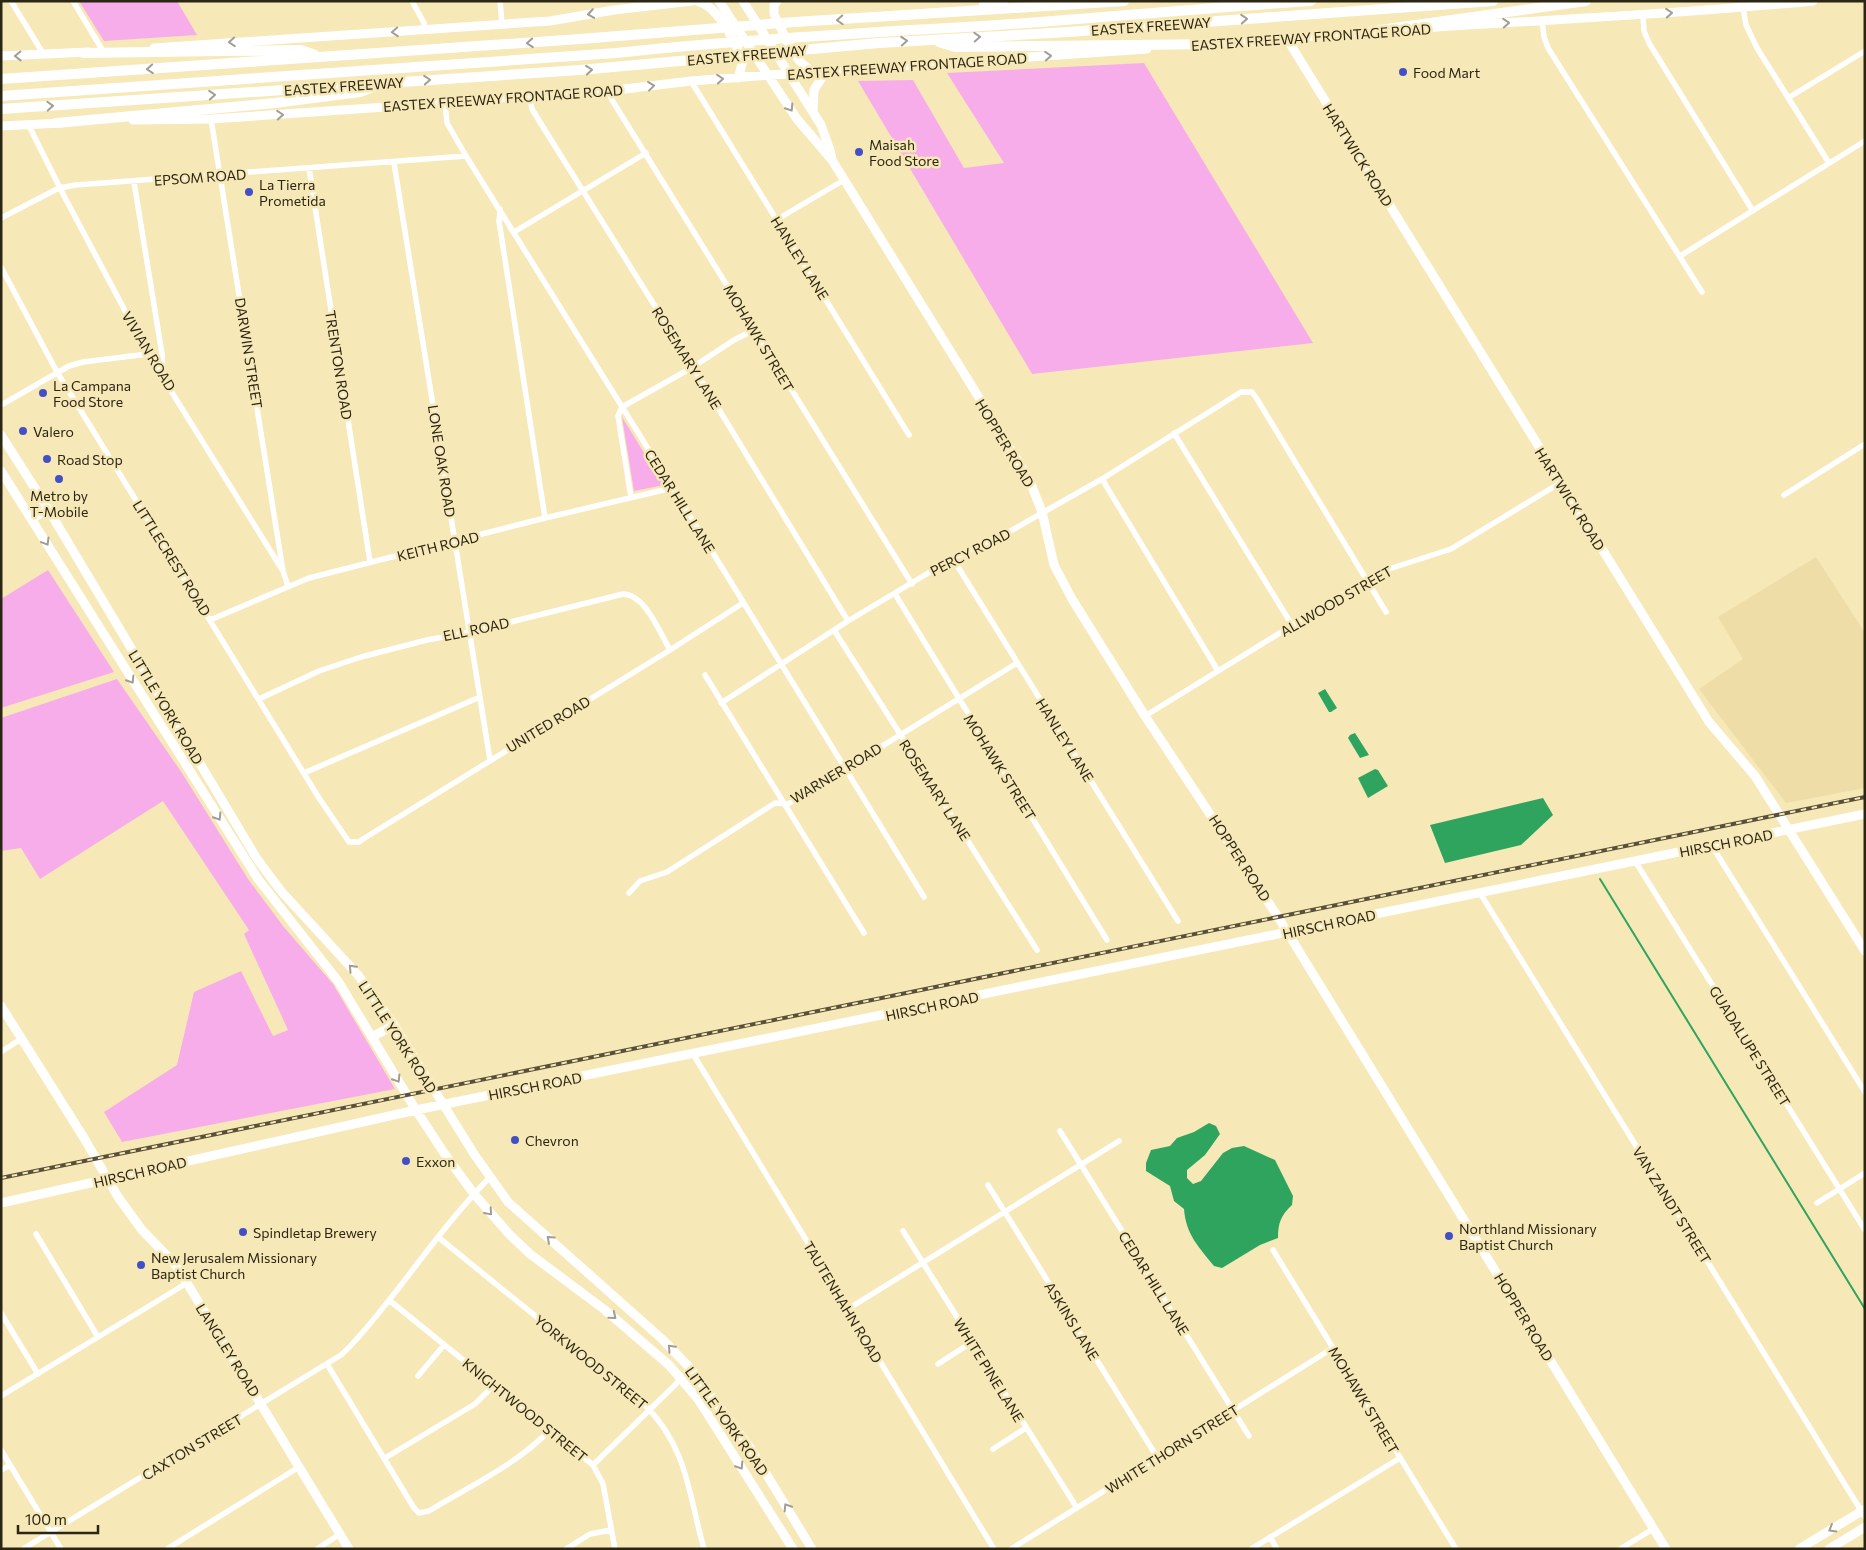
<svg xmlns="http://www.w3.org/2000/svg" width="1866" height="1550" font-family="Commissioner,sans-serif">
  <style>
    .built { fill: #eedda6 }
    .green { fill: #f7adea }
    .water { fill: #2ea45e }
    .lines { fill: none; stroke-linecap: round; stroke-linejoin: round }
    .stream { stroke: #2ea45e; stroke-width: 2 }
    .street { stroke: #fff; stroke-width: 5.5 }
    .secondary { stroke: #fff; stroke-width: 9 }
    .highway { stroke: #fff; stroke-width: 10 }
    .rail-casing { stroke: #585038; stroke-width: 4 }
    .rail { stroke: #f7e8b8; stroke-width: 2; stroke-dasharray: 5.5; stroke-linecap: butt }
    .oneway { stroke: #a09d95 }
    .poi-dot { fill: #4250c4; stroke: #f7e8b8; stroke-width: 2 }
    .labels { text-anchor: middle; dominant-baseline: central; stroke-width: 5; stroke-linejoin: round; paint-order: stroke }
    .street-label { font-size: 14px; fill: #2b2513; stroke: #f7e8b8 }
    .poi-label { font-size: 14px; fill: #2b2513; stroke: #f7e8b8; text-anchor: start }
  </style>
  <rect width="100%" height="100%" fill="#f7e8b8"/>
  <path class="built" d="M1816 557 1865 633V788L1786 803 1699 689 1743 659 1718 617Z"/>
  <path class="green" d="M79 1H177L197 35 104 41Z
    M1144 63 1313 343 1032 374 858 81 913 80 964 168 1004 163 947 73Z
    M622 417 664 485 634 491Z
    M48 570 114 672 1 708V599Z
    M117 679 182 773 248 879 283 926 333 984 395 1089 122 1142 104 1112 177 1065 194 992 241 971 273 1036 288 1030 244 934 249 930 163 801 40 879 21 848 1 851V718Z"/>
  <path class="water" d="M1325 689 1337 708 1331 712H1329L1318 693Z
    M1355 733 1369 755 1360 758 1348 738 1350 735Z
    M1375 769 1378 770 1388 786 1368 798 1358 778Z
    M1543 798 1553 815 1521 845 1445 863 1430 825Z
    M1209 1123 1216 1126 1220 1134 1205 1155 1187 1170V1178L1193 1184 1201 1181 1223 1153 1232 1148 1244 1146 1275 1160 1293 1196 1292 1205C1281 1215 1278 1223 1278 1238L1260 1245 1222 1268 1214 1266C1199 1247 1186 1235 1184 1209L1174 1201 1170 1186 1146 1171V1163L1151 1150 1170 1146 1177 1138 1194 1132Z"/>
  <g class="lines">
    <path class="stream" d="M1600 879 1865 1309"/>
    <path class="street" d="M11 1 44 55
      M73 1 103 51
      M412 1 424 23 425 30
      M500 1 502 24
      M1743 8 1746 25 1757 48 1829 163
      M1643 16 1644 31 1649 43 1753 211
      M1542 20 1544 37 1548 48 1702 292
      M691 81 909 435
      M608 91 612 100 912 584
      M529 95 532 109 538 119 693 367 848 621
      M1788 98 1865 51
      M445 103 447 123 466 156 726 574 924 897
      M211 119 283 571 288 586
      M28 124 63 194 148 354 283 571
      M394 163 490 760
      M309 168 370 562
      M134 182 162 354 163 375
      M500 209 499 221 545 518
      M1 218 59 188 76 185 466 156
      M776 220 844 180
      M514 232 646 153
      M1680 256 1865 141
      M1 267 57 372 319 798 349 842H359L363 839 670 650 743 603
      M1 405 69 366 83 362 148 354
      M622 407 693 367 734 340 754 330
      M622 407 618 416 631 497
      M1174 433 1292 625
      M1102 479 1218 671
      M1784 495 1865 444
      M953 559 1178 921
      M895 594 1107 940
      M210 620 309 578 545 518 672 488
      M834 630 1037 950
      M705 675 864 933
      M259 699 319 671 361 657 427 640 470 632 623 594C645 594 660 633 670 650
      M721 703 848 621 955 557 1014 529 1102 479 1241 392H1252L1257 399 1386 612
      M1145 716 1366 580 1389 569 1451 549 1560 483
      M304 773 480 697
      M1712 846 1865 1092
      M1635 861 1865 1230
      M629 893 640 881 667 872 775 803 788 804 1017 663
      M1480 893 1865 1517
      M1 1052 21 1039
      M693 1054 994 1549
      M1060 1131 1249 1436
      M988 1185 1157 1457
      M1817 1203 1865 1173
      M903 1231 1077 1508
      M36 1234 98 1337
      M438 1237 645 1405C688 1449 688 1492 704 1549
      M1273 1250 1456 1549
      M389 1300 593 1465 603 1484 615 1549
      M848 1309 1119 1141
      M1 1313 38 1374
      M327 1364 414 1508 419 1513 429 1511C470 1486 516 1465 550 1430
      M938 1364 972 1342
      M418 1376 444 1345
      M1 1396 187 1283
      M993 1449 1026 1428
      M1 1450 61 1549
      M385 1458 475 1404 494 1385
      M593 1465 675 1385 690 1368
      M1 1470 10 1465
      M1270 1537 1277 1549
      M23 1549 341 1355C362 1336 380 1311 398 1289 427 1251 456 1212 490 1177
      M167 1549 299 1467
      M317 1549 340 1534
      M566 1549 590 1534 611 1530
      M1011 1549 1333 1348
      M1251 1549 1400 1458
      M1620 1549 1653 1529"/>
    <path class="secondary" d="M697 1C719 6 735 42 743 61L738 78
      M719 1 797 119 832 160 1020 464 1031 484 1042 512 1054 565 1072 599 1145 716 1278 917 1666 1549
      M743 1 821 125 830 150 832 160
      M777 1 774 5V14C783 31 794 64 813 71
      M1424 28C1554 19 1683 14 1813 1
      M1287 39 1709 722 1755 776 1865 951
      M1215 44 1379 31
      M154 48 550 21 614 10 692 1
      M1 56 89 52
      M813 111 814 90 826 71
      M133 120 211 119 445 103 529 95 608 91 691 81 769 75 1147 49
      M1 126 62 123
      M1 435 48 509 257 859 281 891 358 975 394 1025 474 1154 508 1202 662 1339 690 1368 751 1449 812 1549
      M1 471 258 879 338 981 416 1110 444 1153 474 1194 509 1234 530 1254 605 1310 669 1365 698 1399 793 1549
      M32 519 48 509
      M1 1006 84 1138 118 1197 142 1230 173 1262 187 1283 349 1549
      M372 1037 394 1025
      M1 1203 416 1110 1865 814
      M1799 1549 1865 1509
      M1829 1549 1865 1527"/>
    <path class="highway" d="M984 4 1003 1
      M1373 31 1586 1
      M939 42 955 47 1221 44
      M83 53 301 50 315 55
      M1 79 580 39 795 22 1124 1
      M1 96 616 53C738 40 860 33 982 26 1092 19 1201 8 1311 1
      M1 109 580 70 879 43 1068 32 1493 1
      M56 123 275 103 360 92 375 86"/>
    <g class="rail-casing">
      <path id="rail" d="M1 1178 1865 797"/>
    </g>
    <use href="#rail" class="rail"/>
  </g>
  <defs><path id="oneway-chevron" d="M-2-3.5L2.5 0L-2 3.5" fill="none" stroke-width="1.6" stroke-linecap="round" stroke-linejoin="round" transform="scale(1.25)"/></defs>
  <g class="oneway">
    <use href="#oneway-chevron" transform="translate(1669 13) rotate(-5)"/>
    <use href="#oneway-chevron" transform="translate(591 14) rotate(171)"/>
    <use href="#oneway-chevron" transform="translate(1244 19) rotate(-4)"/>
    <use href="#oneway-chevron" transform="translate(840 20) rotate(177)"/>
    <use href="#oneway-chevron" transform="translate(1506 23) rotate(-4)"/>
    <use href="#oneway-chevron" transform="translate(395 32) rotate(176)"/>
    <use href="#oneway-chevron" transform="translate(977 37) rotate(-3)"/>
    <use href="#oneway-chevron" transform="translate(904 41) rotate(-4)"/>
    <use href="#oneway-chevron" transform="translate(232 42) rotate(176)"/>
    <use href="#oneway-chevron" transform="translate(530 43) rotate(176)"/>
    <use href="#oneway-chevron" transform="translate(18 56) rotate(179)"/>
    <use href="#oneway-chevron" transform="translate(1048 56) rotate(-4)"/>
    <use href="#oneway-chevron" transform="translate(150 69) rotate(176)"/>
    <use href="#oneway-chevron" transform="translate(589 70) rotate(-5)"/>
    <use href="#oneway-chevron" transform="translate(720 79) rotate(-5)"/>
    <use href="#oneway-chevron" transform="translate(427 80) rotate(-4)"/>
    <use href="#oneway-chevron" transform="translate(651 86) rotate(-7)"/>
    <use href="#oneway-chevron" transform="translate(212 95) rotate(-4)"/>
    <use href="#oneway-chevron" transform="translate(50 106) rotate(-3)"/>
    <use href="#oneway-chevron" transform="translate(790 108) rotate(57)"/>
    <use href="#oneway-chevron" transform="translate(280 115) rotate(-4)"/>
    <use href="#oneway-chevron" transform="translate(46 542) rotate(59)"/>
    <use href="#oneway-chevron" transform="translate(131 680) rotate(58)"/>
    <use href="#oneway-chevron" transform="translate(218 817) rotate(58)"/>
    <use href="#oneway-chevron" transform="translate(352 968) rotate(-133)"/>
    <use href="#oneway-chevron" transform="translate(397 1079) rotate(58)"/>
    <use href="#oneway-chevron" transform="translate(489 1212) rotate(49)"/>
    <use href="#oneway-chevron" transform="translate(550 1239) rotate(-138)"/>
    <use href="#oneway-chevron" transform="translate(613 1316) rotate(39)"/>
    <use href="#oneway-chevron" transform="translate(671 1348) rotate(-133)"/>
    <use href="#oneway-chevron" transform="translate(740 1466) rotate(57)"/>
    <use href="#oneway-chevron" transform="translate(787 1507) rotate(-122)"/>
    <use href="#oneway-chevron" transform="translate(1832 1529) rotate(149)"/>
  </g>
  <g class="poi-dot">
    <circle cx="1403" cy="72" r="5"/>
    <circle cx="859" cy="152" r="5"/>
    <circle cx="249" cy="192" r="5"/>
    <circle cx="43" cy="393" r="5"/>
    <circle cx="23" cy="431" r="5"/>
    <circle cx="47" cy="459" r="5"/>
    <circle cx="59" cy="479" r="5"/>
    <circle cx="515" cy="1140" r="5"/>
    <circle cx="406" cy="1161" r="5"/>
    <circle cx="243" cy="1232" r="5"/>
    <circle cx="1449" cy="1236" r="5"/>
    <circle cx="141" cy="1265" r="5"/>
  </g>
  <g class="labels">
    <g class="street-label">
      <text transform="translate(1151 26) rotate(-4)">EASTEX FREEWAY</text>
      <text transform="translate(1311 37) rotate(-4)">EASTEX FREEWAY FRONTAGE ROAD</text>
      <text transform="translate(747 55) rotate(-5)">EASTEX FREEWAY</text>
      <text transform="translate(907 66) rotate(-4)">EASTEX FREEWAY FRONTAGE ROAD</text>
      <text transform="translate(344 86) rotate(-4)">EASTEX FREEWAY</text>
      <text transform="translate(503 98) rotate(-4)">EASTEX FREEWAY FRONTAGE ROAD</text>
      <text transform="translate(1358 155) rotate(58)">HARTWICK ROAD</text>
      <text transform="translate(200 177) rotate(-4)">EPSOM ROAD</text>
      <text transform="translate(800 258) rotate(58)">HANLEY LANE</text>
      <text transform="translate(759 338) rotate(59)">MOHAWK STREET</text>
      <text transform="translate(149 351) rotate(59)">VIVIAN ROAD</text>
      <text transform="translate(249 353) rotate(81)">DARWIN STREET</text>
      <text transform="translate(687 358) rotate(58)">ROSEMARY LANE</text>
      <text transform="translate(339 365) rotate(81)">TRENTON ROAD</text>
      <text transform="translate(1005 443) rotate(59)">HOPPER ROAD</text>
      <text transform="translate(442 461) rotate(81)">LONE OAK ROAD</text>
      <text transform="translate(1570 499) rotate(58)">HARTWICK ROAD</text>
      <text transform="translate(680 501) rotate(58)">CEDAR HILL LANE</text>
      <text transform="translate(438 546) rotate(-14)">KEITH ROAD</text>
      <text transform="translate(970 552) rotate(-27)">PERCY ROAD</text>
      <text transform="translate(172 558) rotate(58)">LITTLECREST ROAD</text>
      <text transform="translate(1336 601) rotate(-30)">ALLWOOD STREET</text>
      <text transform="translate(476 629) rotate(-12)">ELL ROAD</text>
      <text transform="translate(166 707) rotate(59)">LITTLE YORK ROAD</text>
      <text transform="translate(548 724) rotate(-31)">UNITED ROAD</text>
      <text transform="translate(1065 740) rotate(58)">HANLEY LANE</text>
      <text transform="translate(1000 767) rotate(58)">MOHAWK STREET</text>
      <text transform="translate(836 773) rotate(-31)">WARNER ROAD</text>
      <text transform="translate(935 790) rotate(57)">ROSEMARY LANE</text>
      <text transform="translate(1726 843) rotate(-11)">HIRSCH ROAD</text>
      <text transform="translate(1240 858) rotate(57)">HOPPER ROAD</text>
      <text transform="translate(1329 924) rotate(-12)">HIRSCH ROAD</text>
      <text transform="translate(932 1006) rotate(-12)">HIRSCH ROAD</text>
      <text transform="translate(398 1037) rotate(57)">LITTLE YORK ROAD</text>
      <text transform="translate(1750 1046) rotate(58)">GUADALUPE STREET</text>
      <text transform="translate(535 1086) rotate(-11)">HIRSCH ROAD</text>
      <text transform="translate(140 1172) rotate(-13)">HIRSCH ROAD</text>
      <text transform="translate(1672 1205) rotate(58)">VAN ZANDT STREET</text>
      <text transform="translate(1154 1283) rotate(58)">CEDAR HILL LANE</text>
      <text transform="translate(843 1302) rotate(59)">TAUTENHAHN ROAD</text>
      <text transform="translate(1524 1317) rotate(59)">HOPPER ROAD</text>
      <text transform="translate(1072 1321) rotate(58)">ASKINS LANE</text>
      <text transform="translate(228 1350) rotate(58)">LANGLEY ROAD</text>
      <text transform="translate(591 1362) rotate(39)">YORKWOOD STREET</text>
      <text transform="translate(989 1370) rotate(58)">WHITE PINE LANE</text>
      <text transform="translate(1364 1400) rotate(59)">MOHAWK STREET</text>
      <text transform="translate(525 1410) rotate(39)">KNIGHTWOOD STREET</text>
      <text transform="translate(727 1421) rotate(54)">LITTLE YORK ROAD</text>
      <text transform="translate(192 1447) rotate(-31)">CAXTON STREET</text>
      <text transform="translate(1172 1449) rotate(-32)">WHITE THORN STREET</text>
    </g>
    <g class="poi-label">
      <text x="1413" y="72">Food Mart</text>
      <text x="869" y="144">Maisah<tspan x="869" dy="16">Food Store</tspan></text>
      <text x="259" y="184">La Tierra<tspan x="259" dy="16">Prometida</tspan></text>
      <text x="53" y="385">La Campana<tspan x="53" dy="16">Food Store</tspan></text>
      <text x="33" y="431">Valero</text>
      <text x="57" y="459">Road Stop</text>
      <text x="59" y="495" text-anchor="middle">Metro by<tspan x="59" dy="16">T-Mobile</tspan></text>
      <text x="525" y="1140">Chevron</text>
      <text x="416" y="1161">Exxon</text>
      <text x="1459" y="1228">Northland Missionary<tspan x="1459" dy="16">Baptist Church</tspan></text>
      <text x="253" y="1232">Spindletap Brewery</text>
      <text x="151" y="1257">New Jerusalem Missionary<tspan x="151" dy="16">Baptist Church</tspan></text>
    </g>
  </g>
  <rect width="1866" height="1550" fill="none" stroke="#2b2513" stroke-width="5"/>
  <path d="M18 1525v8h80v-8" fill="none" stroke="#2b2513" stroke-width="2.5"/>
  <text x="25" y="1525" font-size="15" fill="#2b2513" stroke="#f7e8b8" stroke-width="4" paint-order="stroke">100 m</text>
</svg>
